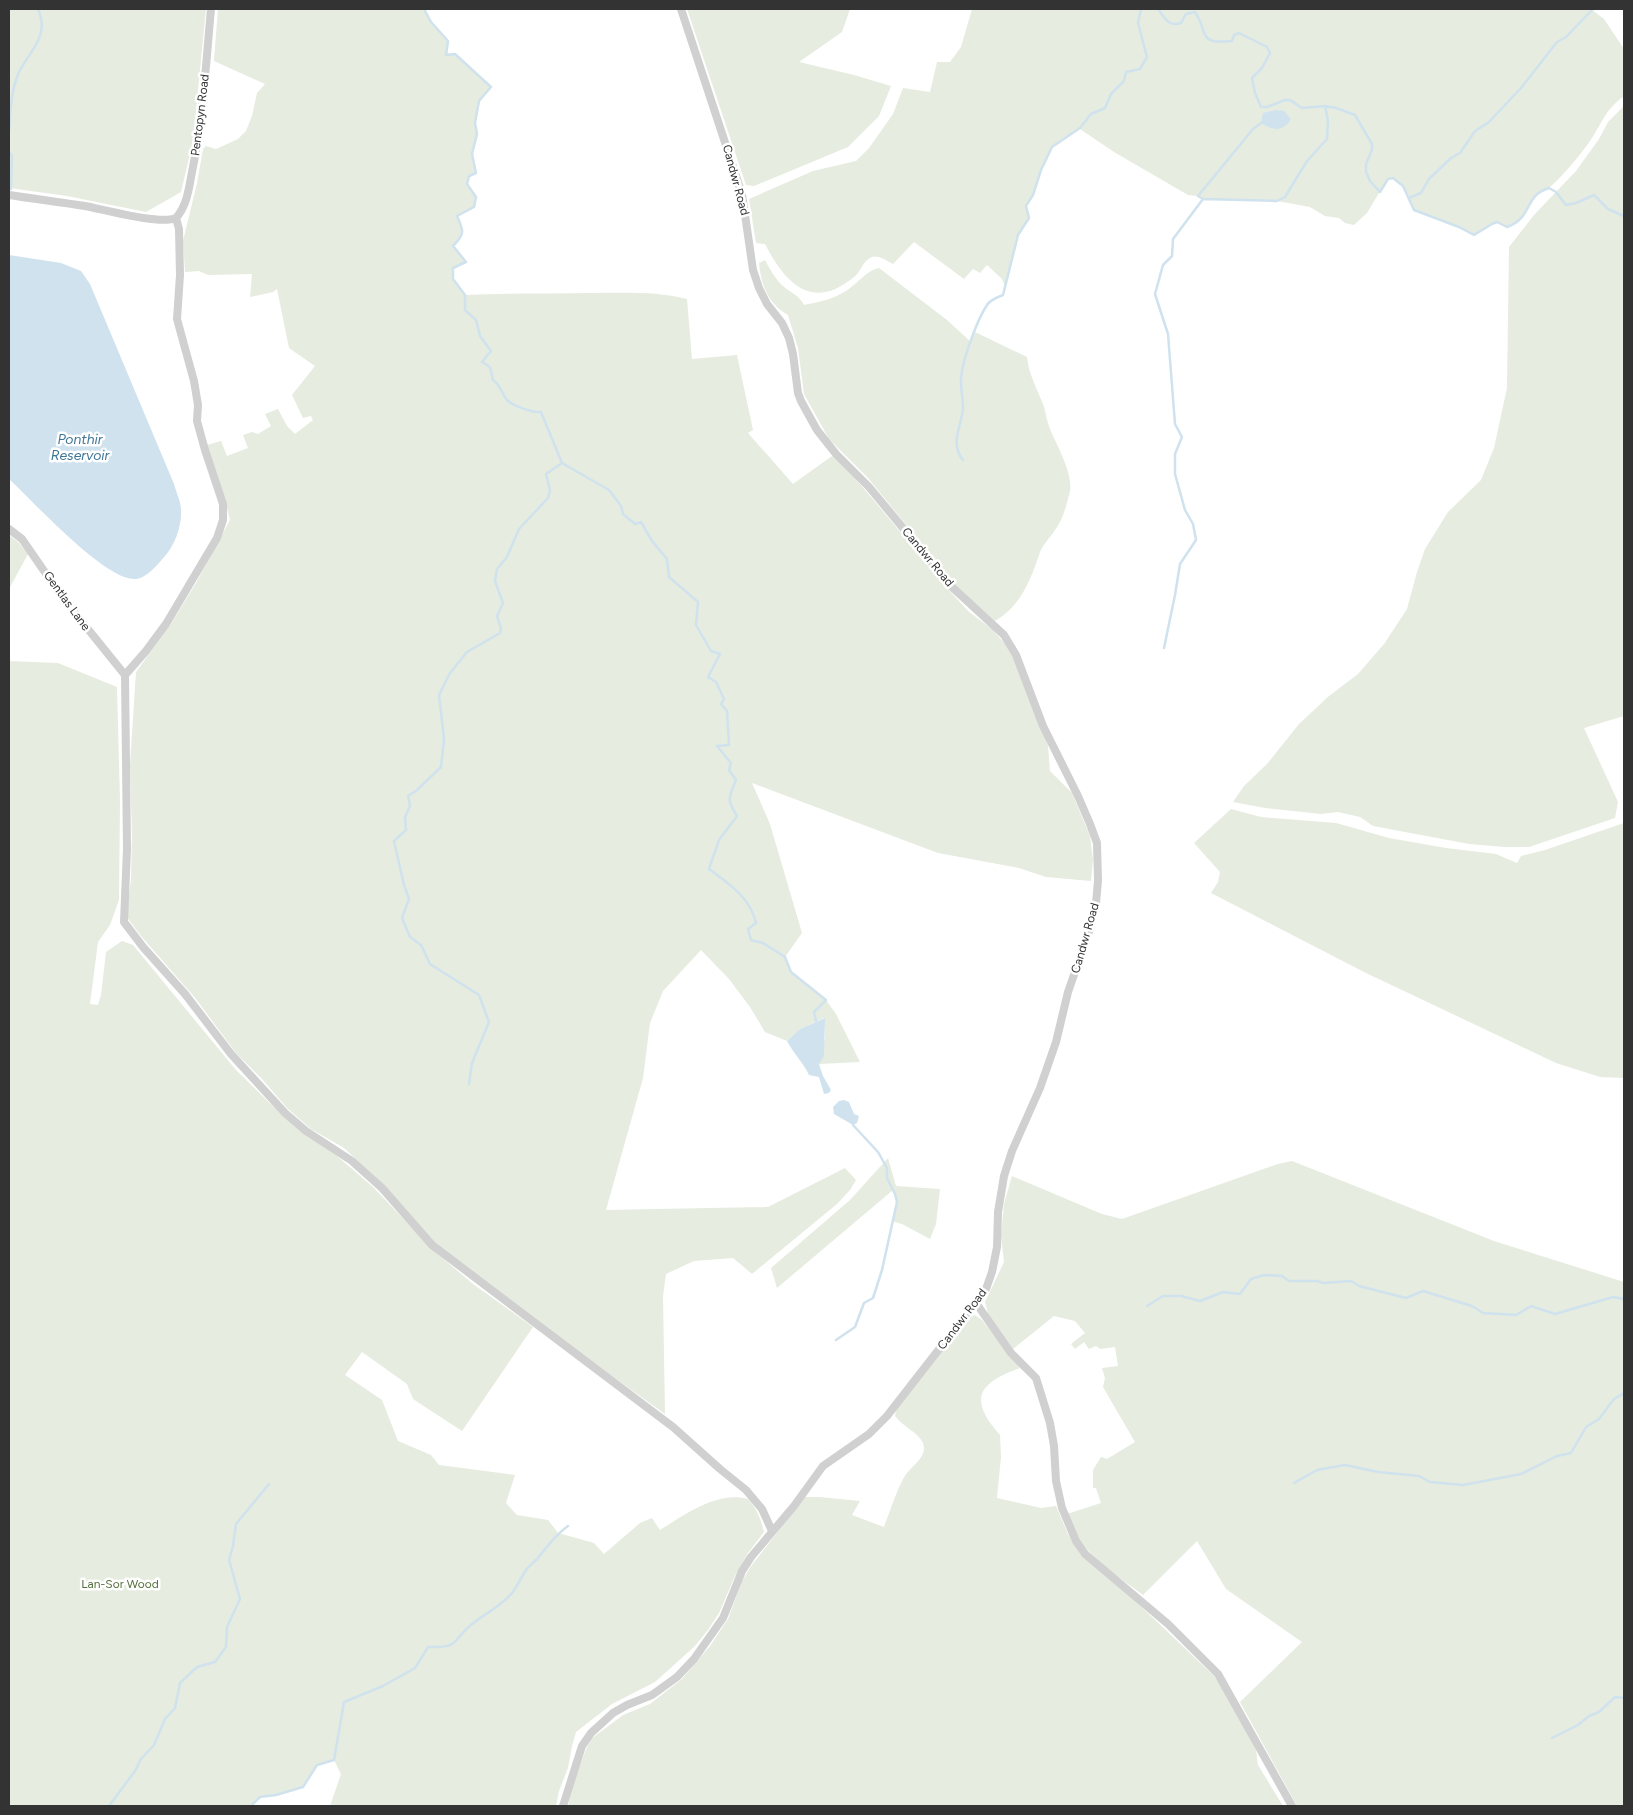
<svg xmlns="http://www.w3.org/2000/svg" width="1633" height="1815" font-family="Figtree,sans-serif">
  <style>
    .green { fill: #e6ecdf }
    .water { fill: #cfe2ee }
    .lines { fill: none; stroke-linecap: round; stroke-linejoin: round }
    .stream { stroke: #cfe2ee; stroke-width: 2.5 }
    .minor { stroke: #d0d0d0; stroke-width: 8 }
    .labels { text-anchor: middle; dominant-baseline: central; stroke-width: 5; stroke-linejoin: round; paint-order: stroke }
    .street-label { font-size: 12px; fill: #333; stroke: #fff }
    .park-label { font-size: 12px; fill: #56703f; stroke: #fff }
    .water-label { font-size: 14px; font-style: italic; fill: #3f7597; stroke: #fff }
  </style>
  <rect width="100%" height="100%" fill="#fff"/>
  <path class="green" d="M9 9H206L193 141 181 192 146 212 67 196 9 188Z
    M218 9H424L431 22 448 41 446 54H455L491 87 479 101 475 123 477 134 472 154 476 173 469 176 467 184 476 197 474 207 457 217C464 231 465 234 454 246L466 262 454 268 453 279 465 295C507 293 549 294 592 293 623 293 656 291 687 299L692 359 737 355 753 430 748 433 793 484 832 456 844 466 866 491 948 589 969 612 992 629 1005 644 1017 665 1048 746 1050 771 1072 793 1090 836 1093 860 1091 881 1046 877 1019 868 938 853 752 783 770 824 802 933 785 957 791 972 826 1000 836 1014 860 1062 819 1064 825 1038 824 1018 800 1029 787 1041 765 1032 750 1007 729 979 701 950 663 991 650 1023 643 1078 606 1210 768 1207 845 1168 856 1180 850 1190 837 1204 752 1274 733 1258 694 1261 666 1274 663 1296 665 1414 569 1345 434 1242 383 1184 344 1148 311 1129 287 1108 262 1079 236 1053 196 999 141 936 126 916 131 880 132 836 130 765 136 672 171 624 196 583 230 520 223 492 207 445 221 441 227 456 248 448 243 435 252 432 258 434 271 426 265 414 278 409 287 426 295 434 313 420 311 416 303 418 292 395 315 366 289 348 277 289 273 292 250 297 252 274 208 275 199 271 185 272 183 241 197 183 203 149 206 146 216 149 238 139 246 131 252 116 257 93 265 84 214 61Z
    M687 9H850L842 32 799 62 854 75 891 86 879 116 848 147 754 186 746 185Z
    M972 9H1591L1604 19 1624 49V96C1604 111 1603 122 1590 141 1581 154 1562 177 1550 187 1546 190 1541 190 1537 194 1522 207 1531 218 1507 227L1497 222 1492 224 1474 235 1459 227 1414 210 1403 186 1393 178 1388 179 1385 183 1367 213 1354 225 1345 223 1339 218 1325 216 1310 207 1277 201 1203 199 1198 196 1188 195 1114 152 1080 129C1071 134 1057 140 1051 149 1039 167 1038 189 1026 206L1029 218 1018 235 1005 286 1002 279 987 265 980 273 973 269 964 279 914 242 893 264C887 261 879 255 872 257 863 260 861 272 854 277 812 312 785 283 765 244L756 243 749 199 813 171 856 161 869 148 893 114 903 88 930 92 937 62H950L961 47Z
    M1624 106V716L1584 728 1618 802 1615 818 1529 847H1505L1469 844 1373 826 1360 817 1338 812 1321 814 1265 808 1233 802 1244 786 1267 764 1299 724 1329 696 1358 674 1384 644 1407 609 1417 572 1425 549 1448 512 1481 480 1494 448 1507 388 1509 247 1534 215 1576 171 1599 139 1608 122Z
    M765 260C770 269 775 279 783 286 792 294 798 294 804 305 820 302 833 299 846 291 857 284 867 270 879 268L947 320 971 342 975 332 1027 357C1029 376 1038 390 1044 407 1046 414 1047 422 1050 429 1057 446 1073 473 1070 491 1067 503 1063 520 1055 530 1050 538 1044 543 1040 552 1031 579 1021 606 995 621L956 586 868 478 829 439 804 394 798 348 788 315C768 304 761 285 759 263Z
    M9 535 18 542 28 554 9 589Z
    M9 661 58 663 117 687 120 800 119 900 110 925 98 942 90 1004 98 1005 101 995 106 952 122 941 133 945 236 1070 284 1117 337 1156 373 1187 434 1251 473 1284 533 1327 462 1431 413 1399 407 1384 362 1352 345 1375 382 1400 398 1441 431 1455 439 1465 515 1475 506 1503 517 1515 548 1520 558 1533 594 1543 604 1554 640 1523 652 1518 660 1530C686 1514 717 1491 748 1499 757 1509 761 1519 764 1532L748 1553 735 1576 719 1613 708 1630 694 1647 655 1682 612 1704 576 1732 572 1746 568 1768 559 1791 556 1806H330L341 1774 334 1760 317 1765 303 1787 276 1795 260 1797 251 1806H9Z
    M1231 809 1261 817 1336 823 1389 838 1446 848 1496 854 1517 863 1521 856 1545 850 1624 823V1078L1600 1077 1556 1063 1366 973 1211 893 1218 882 1220 872 1194 843Z
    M888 1158 896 1186 940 1189 936 1224 930 1239 902 1224 892 1221 897 1202 893 1190 777 1288 771 1268 850 1200Z
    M1292 1161 1494 1241 1624 1282V1806H1297L1240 1702 1302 1642 1226 1589 1197 1541 1143 1595C1123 1580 1100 1565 1084 1546 1076 1537 1072 1525 1067 1514L1101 1503 1096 1488H1093V1470L1101 1457 1107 1459 1135 1442 1103 1387 1105 1378 1102 1368 1118 1366 1115 1347 1100 1349 1096 1346 1089 1349 1084 1342 1075 1349 1071 1344 1085 1333 1075 1321 1054 1316 1013 1349 989 1317 985 1302 1004 1262 1001 1236 1004 1204 1012 1176 1102 1214 1122 1219 1278 1164Z
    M975 1315 982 1320 1020 1368C978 1383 968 1399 1000 1435L1001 1457 997 1498 1041 1508 1056 1506 1068 1534 1080 1554 1132 1598 1214 1676 1228 1696 1247 1732 1256 1750 1258 1765 1283 1806H568L572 1786 587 1747 591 1739 623 1715 650 1704 682 1679 710 1646 728 1619 742 1581 751 1566 805 1497H819L860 1501 852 1515 884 1527C889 1514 899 1483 907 1473 913 1465 928 1456 923 1443 918 1432 902 1426 895 1416L896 1410 967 1319Z"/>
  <path class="water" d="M1276 110 1284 111 1291 119C1283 132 1274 131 1261 123L1263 113Z
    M9 255 61 263 81 271 90 284 174 484C176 492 181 502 181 510 182 525 175 545 165 556 158 564 147 578 136 579 106 582 32 500 9 479Z
    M825 1018 824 1056 819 1064 823 1076 831 1090 829 1093 824 1094 819 1077 809 1075C803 1062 793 1053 787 1041L800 1029Z
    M844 1100 849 1102 854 1114 859 1116 857 1123 853 1125 834 1114 833 1107 839 1101Z"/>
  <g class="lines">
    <path class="stream" d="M424 9 431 22 448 41 446 55 455 54 491 87 479 101 475 123 477 134 472 154 476 173 469 176 467 184 476 197 474 207 457 216C464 231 465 234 453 246L466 262 453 268V279L465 295V310L476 320 480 336 491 351 482 362 490 367 493 380C501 385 501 393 507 400 513 406 533 413 541 412L562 463 609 490 621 506 623 514 635 524 641 522 652 541 667 559 669 577 698 602 696 625 711 651 720 654 708 677 716 682 724 699 721 704 727 711 729 745 717 746 731 763 729 770 736 780C729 798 726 799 737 816L719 840 709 869C729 884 750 897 756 923L748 929 751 940 763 943 785 957 791 972 826 1000 814 1012 816 1021
      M1158 9C1165 18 1168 27 1181 23L1186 14 1195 12C1209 33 1197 45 1232 41L1234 35 1239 33 1267 47 1270 53 1262 68 1252 78 1255 93 1261 107H1267L1285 100H1290L1302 108 1325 106 1336 108 1355 115 1372 144V150L1366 164V172L1370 181 1380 192 1388 179 1393 178 1403 186 1414 210 1459 227 1474 235 1492 224 1497 222 1507 227C1534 217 1523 196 1549 188L1556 192 1566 205 1576 203 1594 195 1608 209 1624 216
      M9 131C11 114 10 97 16 80 23 55 52 40 38 9
      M9 152 12 156 11 189
      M1409 198 1421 193 1429 179 1451 158 1460 153 1475 131 1489 122 1521 88 1557 42 1566 37 1593 9
      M1203 199 1277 201 1285 197 1307 161 1327 139 1328 121 1325 106
      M963 460C949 443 962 426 963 408 963 399 961 390 961 381 961 363 977 320 987 305 990 300 998 297 1003 295L1018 235 1029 218 1026 206 1033 195 1041 170 1052 147 1080 128 1091 114 1105 108 1111 94 1124 81 1126 72 1140 69 1147 57 1138 23 1141 9
      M1164 648 1175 595 1180 564 1196 540 1193 524 1185 510 1175 474V454L1182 437 1175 424 1168 334 1155 294 1163 265 1172 256 1173 239 1203 199 1198 196 1253 129 1261 123
      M469 1084 472 1063 489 1022 479 995 430 964 421 945 410 937 402 918 409 899 404 885 394 841 406 830 405 817 410 806 408 796 416 791 441 767 444 739 439 695 450 673 467 652 500 633 501 628 497 616 503 603 495 581 497 569 507 557 519 529 548 498 550 490 546 474 562 463
      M1147 1306 1163 1296H1181L1200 1301 1223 1292 1240 1294 1251 1279 1264 1275 1282 1276 1289 1281H1317L1323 1283 1351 1281 1359 1286 1406 1298 1423 1291 1472 1306 1483 1313 1516 1315 1531 1306 1555 1314 1613 1297 1624 1299
      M836 1340 855 1327 864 1303 873 1298 882 1270 897 1202 895 1194 887 1178V1168L878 1152 853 1125
      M1294 1483 1317 1470 1345 1465 1378 1472 1419 1476 1430 1482 1463 1485 1521 1474 1557 1456 1571 1453 1586 1427 1599 1419 1614 1399 1624 1393
      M1552 1738 1578 1725 1589 1716 1599 1712 1615 1697 1624 1698
      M109 1806 135 1771 141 1759 154 1745 165 1719 175 1708 180 1683 197 1667 215 1662 226 1647 227 1627 240 1599 229 1560 233 1546 236 1524 269 1484
      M240 1806H243
      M251 1806 260 1797 276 1795 303 1787 317 1765 334 1760 344 1702 383 1686 415 1668 428 1647C461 1648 451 1641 472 1624 485 1614 501 1606 512 1593 517 1586 521 1578 526 1570 529 1566 533 1563 537 1559 547 1547 555 1535 568 1526"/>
    <path class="minor" d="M9 195C34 199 60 202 85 206 106 210 159 225 176 218
      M176 218 179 229 180 275 177 319 194 381 198 405 197 421 205 450 223 504V520L217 538 166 624 146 651 125 675 127 849 124 922 143 947 185 994 231 1054 285 1113 306 1131 352 1161 382 1188 432 1245 673 1427 720 1469 746 1490 762 1509 772 1531
      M176 218C187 206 189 188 192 172 203 118 206 63 211 9
      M9 529 22 539 62 597 125 675
      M976 1303 1011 1353 1036 1378 1050 1423 1054 1446 1056 1481 1062 1508 1076 1541 1085 1554 1168 1624 1218 1674 1292 1806
      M563 1806 582 1746 591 1733 613 1713 627 1705 652 1695 677 1677 694 1659 723 1618 742 1571 751 1557 794 1506 823 1466 869 1434 887 1416 986 1289 992 1272 997 1247 998 1212 1004 1176 1012 1151 1040 1088 1056 1042 1068 992 1090 929 1096 903 1098 881 1097 843 1090 824 1078 796 1043 726 1016 655 1004 635 952 587 869 487 836 454 817 430 801 401 798 393 793 354 789 338 782 323 767 304 759 288 753 270 742 194 681 9"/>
  </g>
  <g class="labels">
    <g class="street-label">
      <text transform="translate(200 115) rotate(-83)">Pentopyn Road</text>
      <text transform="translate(736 180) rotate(75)">Candwr Road</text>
      <text transform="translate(928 557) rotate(50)">Candwr Road</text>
      <text transform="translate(67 601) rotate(54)">Gentlas Lane</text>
      <text transform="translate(1085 938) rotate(-74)">Candwr Road</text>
      <text transform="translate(962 1319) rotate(-53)">Candwr Road</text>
    </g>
    <g class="park-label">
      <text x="120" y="1584">Lan-Sor Wood</text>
    </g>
    <g class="water-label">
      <text x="80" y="439">Ponthir<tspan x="80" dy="16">Reservoir</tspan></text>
    </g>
  </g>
  <rect width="1633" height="1815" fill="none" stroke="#333333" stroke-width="20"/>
</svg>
